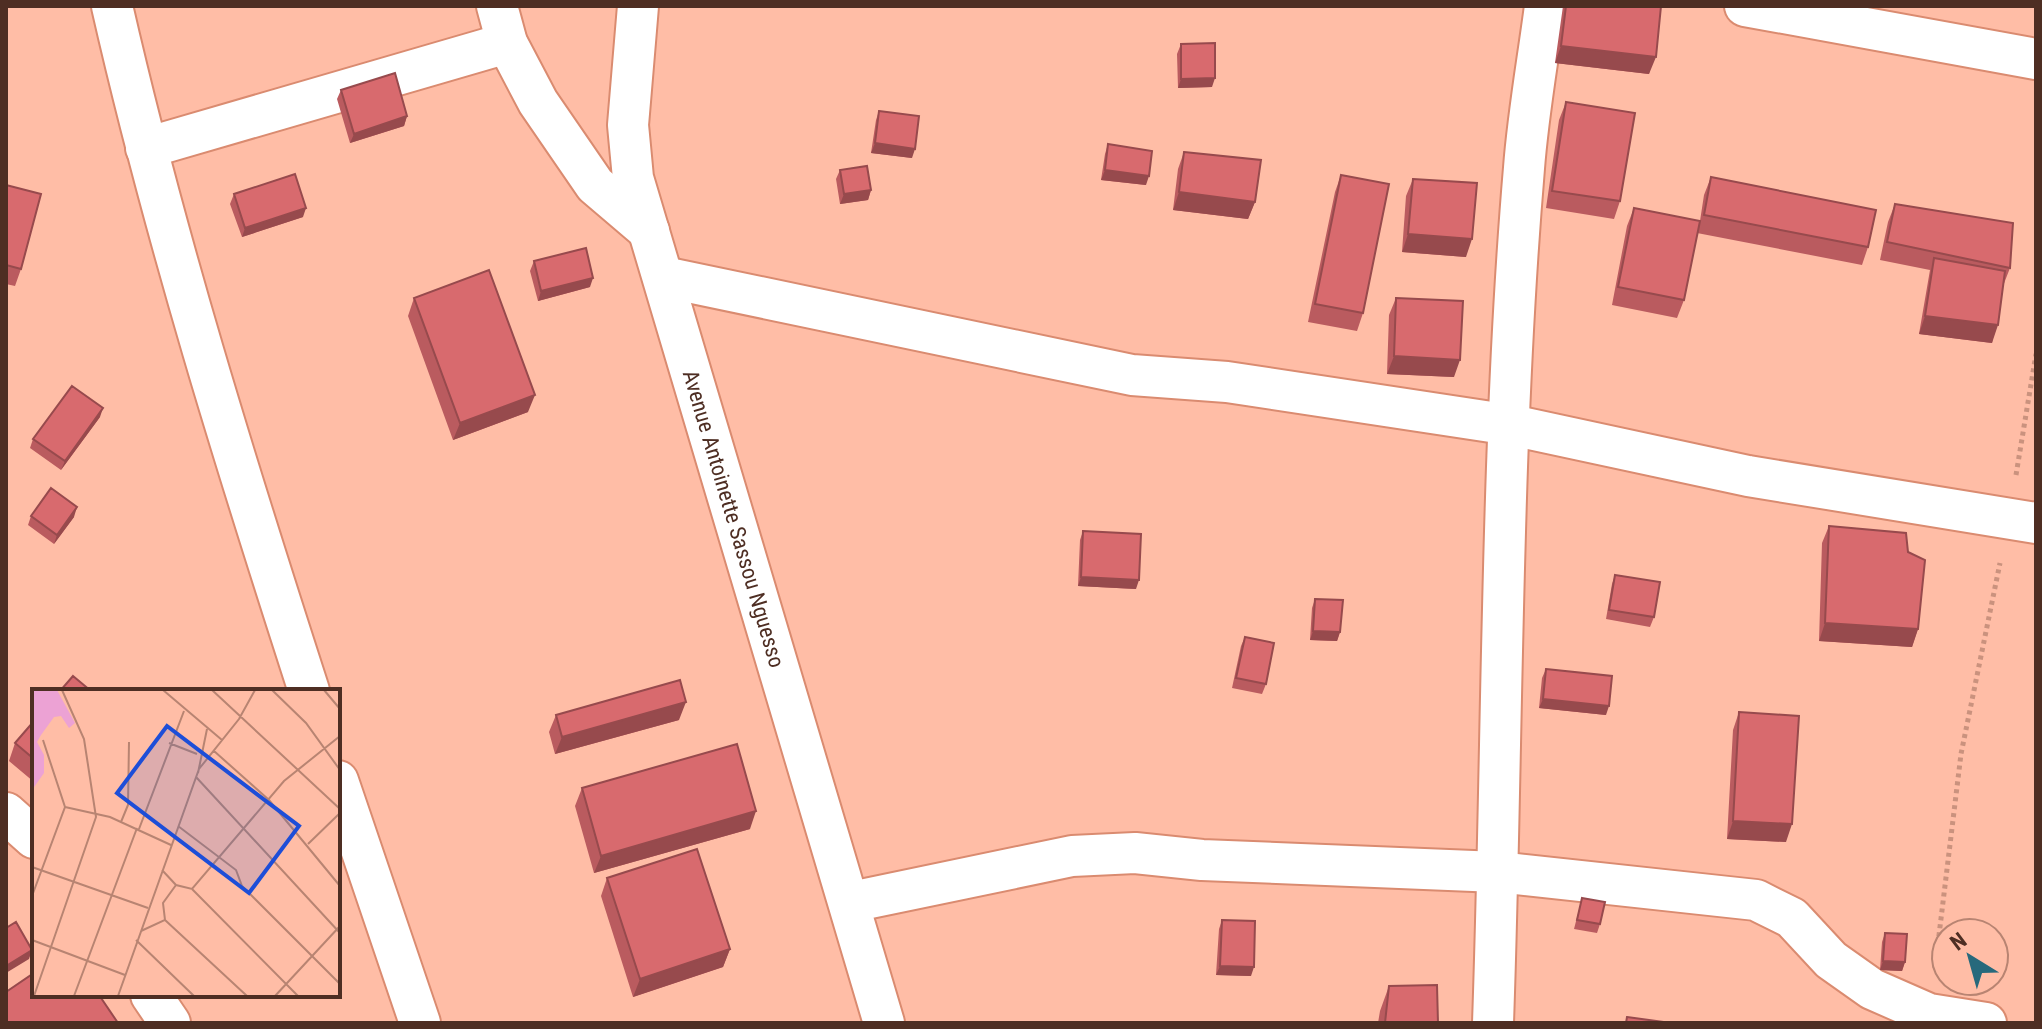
<svg xmlns="http://www.w3.org/2000/svg" width="2042" height="1029" font-family="'Roboto Condensed',sans-serif">
  <style>
    .lines { fill: none; stroke-linecap: round; stroke-linejoin: round }
    .minor-casing { stroke: #da8b70; stroke-width: 44 }
    .path { stroke: #ca927e; stroke-width: 5; stroke-dasharray: 4 4; stroke-linecap: butt }
    .minor { stroke: #fff; stroke-width: 40 }
    .wall { fill: #ba5b5f }
    .shaded-wall { fill: #974a4d }
    .building { fill: #d86a6e; stroke: #974a4d; stroke-width: 2 }
    .labels { text-anchor: middle; dominant-baseline: central; stroke-width: 6; stroke-linejoin: round; paint-order: stroke }
    .street-label { font-size: 22px; fill: #4e2e23; stroke: #ffbda6 }
    .inset-road { fill: none; stroke: #b88472; stroke-width: 2 }
    .view { fill: #1d4ed8; fill-opacity: 0.15; stroke: #1d4ed8; stroke-width: 4 }
    .inset-edge { fill: none; stroke: #4e2e23; stroke-width: 4 }
  </style>
  <rect width="100%" height="100%" fill="#ffbda6"/>
  <g class="lines">
    <g class="minor-casing">
      <g id="minor">
        <path d="M112 6C165 238 236 465 309 691"/>
        <path d="M497 6 507 43 538 102 595 185 649 231"/>
        <path id="s1" d="M638 6 628 125 633 178 884 1023"/>
        <path d="M1745 6 2036 59"/>
        <path d="M146 148 507 43"/>
        <path d="M664 277 1132 375 1227 382 1511 425 1748 476 2036 523"/>
        <path d="M338 781 420 1023"/>
        <path d="M6 813 34 838"/>
        <path d="M851 902 1072 856 1135 853 1202 860 1498 872 1756 900 1792 918 1831 960 1872 989 1929 1014 1986 1023"/>
        <path d="M151 995 170 1023"/>
        <path d="M1493 1023C1503 738 1500 452 1524 168 1528 114 1538 60 1545 6"/>
      </g>
    </g>
    <path class="path" d="M2016 475 2036 354
      M1935 968 1961 754 2000 563"/>
    <use href="#minor" class="minor"/>
  </g>
  <path class="wall" d="M1563 6H1661L1649 74 1555 63Z
    M1181 44 1212 87 1178 88 1177 54Z
    M341 90 407 116 404 126 350 143 337 99Z
    M1566 102 1620 201 1614 219 1546 208 1559 120Z
    M879 111 912 158 871 153 876 120Z
    M1108 144 1146 185 1101 180 1105 154Z
    M1184 152 1255 202 1248 219 1173 210 1178 169Z
    M840 170 871 190 868 200 840 204 836 179Z
    M1341 175 1363 313 1357 331 1308 322 1335 192Z
    M1711 177 1868 247 1862 265 1697 233 1684 300 1677 318 1612 305 1627 226 1634 208 1700 221 1704 195Z
    M1413 179 1466 257 1402 252 1406 196Z
    M6 185 21 269 15 286 6 284Z
    M234 194 303 217 242 237 230 204Z
    M1895 204 2010 268 2003 286 1992 343 1919 334 1930 270 1880 260 1888 222Z
    M534 261 590 287 538 301 530 271Z
    M414 298 528 412 453 440 408 316Z
    M1396 298 1454 377 1387 374 1389 315Z
    M100 417 61 470 30 448 33 439Z
    M31 516 74 517 54 544 28 525Z
    M1829 526 1908 552 1918 629 1912 647 1819 641 1822 543Z
    M1083 531 1136 589 1078 586 1080 540Z
    M1615 575 1654 617 1650 627 1606 619 1612 584Z
    M1315 599 1340 632 1337 641 1310 640 1312 608Z
    M1245 637 1266 684 1262 694 1232 688 1241 646Z
    M1546 669 1606 715 1539 708 1542 678Z
    M1739 712 1786 842 1727 839 1733 730Z
    M556 715 679 720 555 754 549 732Z
    M34 721V782L9 761 15 743Z
    M582 788 750 829 594 873 575 806Z
    M607 878 730 949 723 967 633 997 601 896Z
    M1582 898 1600 924 1597 933 1574 929Z
    M1222 920 1251 976 1216 975 1219 929Z
    M1885 933 1905 962 1902 971 1880 970 1882 942Z
    M1389 986 1438 1023H1378L1380 1011Z"/>
  <path class="shaded-wall" d="M1561 46 1656 57 1649 74 1555 63Z
    M1215 78 1212 87 1178 88 1181 79Z
    M407 116 404 126 350 143 354 134Z
    M875 143 915 149 912 158 871 153Z
    M1105 170 1149 176 1146 185 1101 180Z
    M871 190 868 200 840 204 844 194Z
    M1179 192 1255 202 1248 219 1173 210Z
    M306 208 303 217 242 237 245 228Z
    M1408 234 1472 239 1466 257 1402 252Z
    M593 278 590 287 538 301 541 291Z
    M1925 316 1998 325 1992 343 1919 334Z
    M1394 356 1460 360 1454 377 1387 374Z
    M535 395 528 412 453 440 460 423Z
    M103 408 100 417 61 470 65 461Z
    M77 507 74 517 54 544 57 535Z
    M1081 577 1139 580 1136 589 1078 586Z
    M1825 623 1918 629 1912 647 1819 641Z
    M1313 631 1340 632 1337 641 1310 640Z
    M1543 699 1609 706 1606 715 1539 708Z
    M686 702 679 720 555 754 562 737Z
    M756 811 750 829 594 873 601 856Z
    M1733 821 1792 824 1786 842 1727 839Z
    M730 949 723 967 633 997 640 979Z
    M32 950 29 959 6 973V966Z
    M1883 961 1905 962 1902 971 1880 970Z
    M1220 966 1254 967 1251 976 1216 975Z"/>
  <path class="building" d="M1566 6H1661L1656 57 1561 46Z
    M1215 43V78L1181 79V44Z
    M395 73 407 116 354 134 341 90Z
    M1566 102 1635 113 1620 201 1552 191Z
    M879 111 919 116 915 149 875 143Z
    M1108 144 1152 151 1149 176 1105 170Z
    M1184 152 1261 160 1255 202 1179 192Z
    M867 166 871 190 844 194 840 170Z
    M295 174 306 208 245 228 234 194Z
    M1341 175 1389 184 1363 313 1315 304Z
    M1711 177 1876 210 1868 247 1704 215Z
    M1413 179 1477 183 1472 239 1408 234Z
    M6 185 41 194 21 269 6 265Z
    M1895 204 2013 223 2010 268 1887 242Z
    M1634 208 1700 221 1684 300 1618 287Z
    M586 248 593 278 541 291 534 261Z
    M1934 258 2005 271 1998 325 1925 316Z
    M489 270 535 395 460 423 414 298Z
    M1396 298 1463 301 1460 360 1394 356Z
    M72 386 103 408 65 461 33 439Z
    M51 488 77 507 57 535 31 516Z
    M1829 526 1906 533 1908 552 1925 560 1918 629 1825 623Z
    M1083 531 1141 534 1139 580 1081 577Z
    M1615 575 1660 582 1654 617 1609 610Z
    M1315 599 1343 600 1340 632 1313 631Z
    M1245 637 1274 643 1266 684 1236 678Z
    M1546 669 1612 676 1609 706 1543 699Z
    M73 676 91 691H60Z
    M680 680 686 702 562 737 556 715Z
    M1739 712 1799 716 1792 824 1733 821Z
    M34 721V759L15 743Z
    M737 744 756 811 601 856 582 788Z
    M697 849 730 949 640 979 607 878Z
    M1582 898 1605 902 1600 924 1577 920Z
    M1222 920 1255 921 1254 967 1220 966Z
    M16 922 32 950 6 966V928Z
    M1885 933 1907 934 1905 962 1883 961Z
    M34 973V995H99L118 1023H6V992Z
    M1437 985 1438 1023H1385L1389 986Z
    M1627 1017 1671 1023H1626Z"/>
  <g class="labels">
    <g class="street-label">
      <text stroke="none"><textPath href="#s1" startOffset="528">Avenue Antoinette Sassou Nguesso</textPath></text>
    </g>
  </g>
  <g transform="translate(32 689)">
    <rect width="308" height="308" fill="#ffbda6"/>
    <path d="M0 1H25L43 34 37 39 29 27 22 28 9 46 5 53 12 66V84L0 101Z" fill="#eca2d4"/>
    <path class="inset-road" d="M131 1 190 51M180 1 308 120M240 1 274 34 308 81M292 1 308 20M137 54 165 65M182 62 237 111 308 197M166 84 175 40M164 88 308 244M33 118 78 128 139 156M89 133 96 116 97 53M146 137 204 181 210 197 308 295M107 140 152 22M276 155 308 124M0 178 116 219M130 181 144 196 160 200 252 92 308 47M160 200 266 307M0 207 33 118 11 51M133 231 215 307M109 242 133 231 131 214 144 196M0 251 93 286M104 251 162 307M2 307 64 128 52 50 30 1M42 307 105 139M86 307 167 80 207 30 223 1M243 307 308 237"/>
    <path class="view" d="M135 37 267 137 217 204 85 104Z"/>
    <rect width="308" height="308" class="inset-edge"/>
  </g>
  <rect width="2042" height="1029" fill="none" stroke="#4e2e23" stroke-width="16"/>
  <g transform="translate(1970 957) rotate(323)"><circle r="38" fill="#ffbda6" stroke="#b88472" stroke-width="2"/>
  <path d="M0-6L14 30L0 20L-14 30Z" fill="#27697c"/>
  <text y="-12" font-size="22" font-weight="bold" text-anchor="middle" fill="#4e2e23">N</text>
  </g>
</svg>
